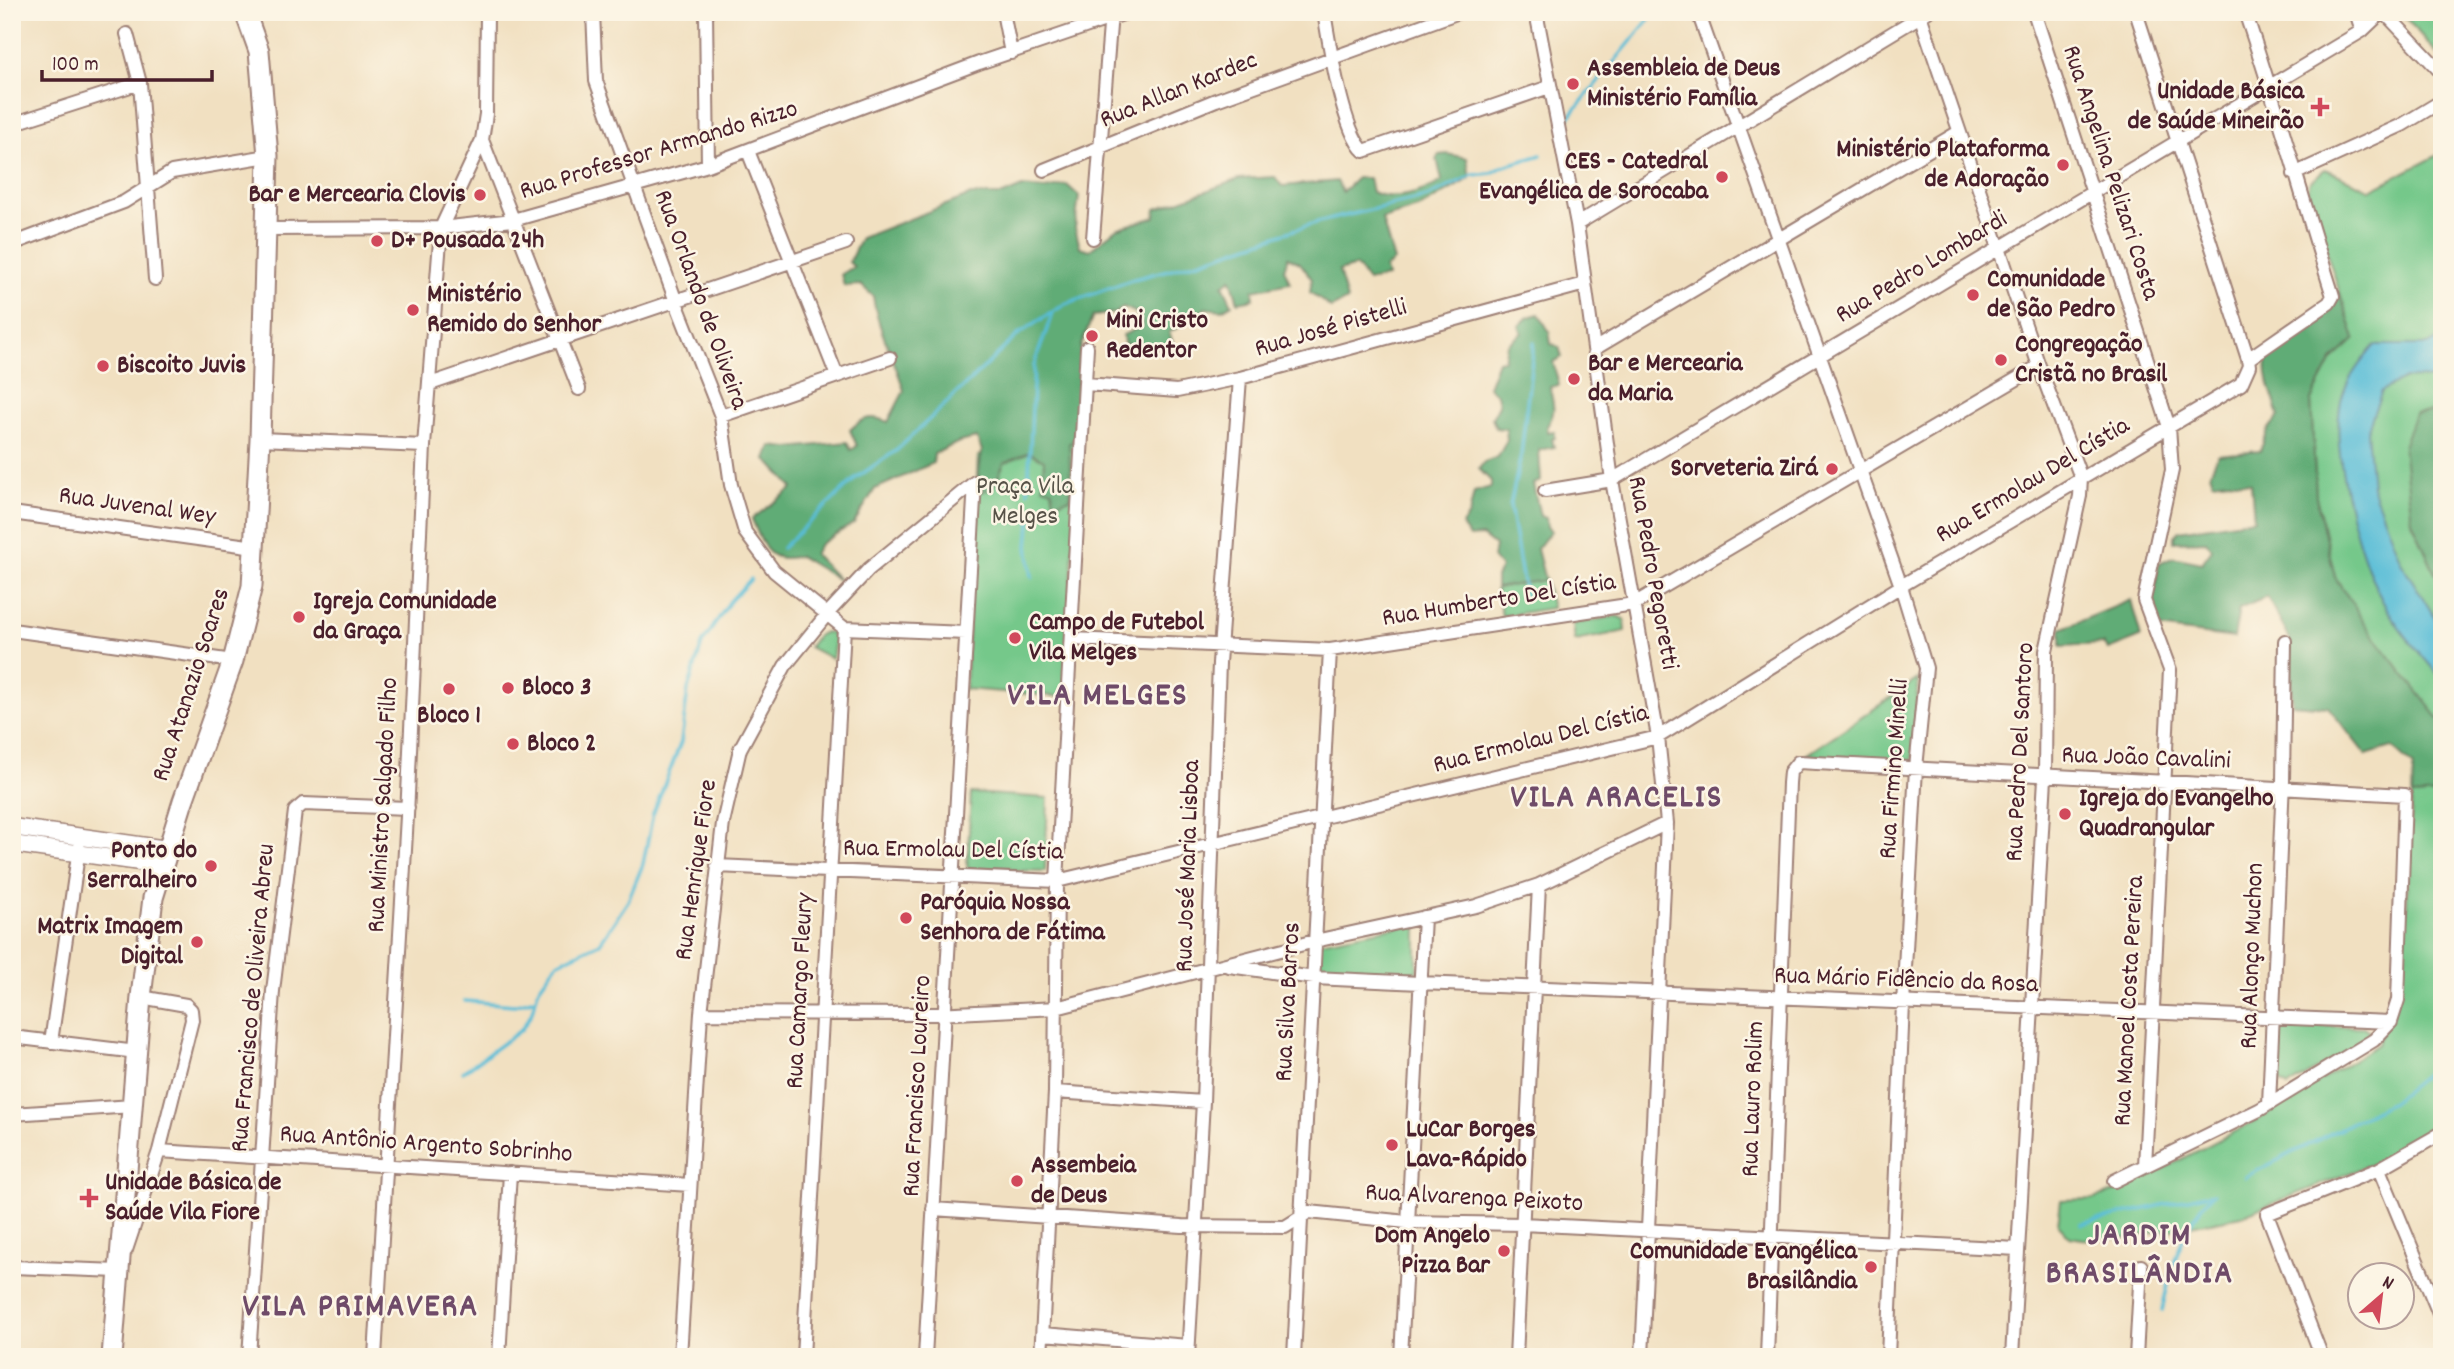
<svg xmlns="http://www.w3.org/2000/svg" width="2454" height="1369" font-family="Dekko,sans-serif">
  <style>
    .green { fill: #75c88a; stroke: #60745a; stroke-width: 2 }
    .forest { fill: #60ac76; stroke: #556650; stroke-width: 2 }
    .water { fill: #59bdd7; stroke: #526e81; stroke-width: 2 }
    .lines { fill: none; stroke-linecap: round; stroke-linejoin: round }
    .stream { stroke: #59bdd7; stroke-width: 3.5 }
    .minor-casing { stroke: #9e8076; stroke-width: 16 }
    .tertiary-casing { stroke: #9e8076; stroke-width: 19 }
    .secondary-casing { stroke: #9e8076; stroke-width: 23 }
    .minor { stroke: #fff; stroke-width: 12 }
    .tertiary { stroke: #fff; stroke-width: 16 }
    .secondary { stroke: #fff; stroke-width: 19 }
    .poi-dot { fill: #d1495b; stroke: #fcf5e5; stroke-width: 2.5 }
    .labels { text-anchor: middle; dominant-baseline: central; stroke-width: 5; stroke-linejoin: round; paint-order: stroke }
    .poi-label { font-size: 26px; font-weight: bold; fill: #4a1f2b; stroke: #fcf5e5; text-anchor: start }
    .street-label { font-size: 26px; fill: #4a1f2b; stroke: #fcf5e5 }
    .park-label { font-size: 26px; fill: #575248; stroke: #fcf5e5 }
    .district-label { font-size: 33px; font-weight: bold; letter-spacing: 2px; fill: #6f4b69; stroke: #fcf5e5 }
  </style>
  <rect width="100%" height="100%" fill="#fcf5e5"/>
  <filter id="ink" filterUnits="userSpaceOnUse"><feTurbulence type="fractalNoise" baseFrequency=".0143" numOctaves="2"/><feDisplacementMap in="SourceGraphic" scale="14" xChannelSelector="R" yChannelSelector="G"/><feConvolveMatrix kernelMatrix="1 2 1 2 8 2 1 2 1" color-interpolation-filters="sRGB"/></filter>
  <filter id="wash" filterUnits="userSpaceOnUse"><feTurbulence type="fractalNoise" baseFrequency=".00686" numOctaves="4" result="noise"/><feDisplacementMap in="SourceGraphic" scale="28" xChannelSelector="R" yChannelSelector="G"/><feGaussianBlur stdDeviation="1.57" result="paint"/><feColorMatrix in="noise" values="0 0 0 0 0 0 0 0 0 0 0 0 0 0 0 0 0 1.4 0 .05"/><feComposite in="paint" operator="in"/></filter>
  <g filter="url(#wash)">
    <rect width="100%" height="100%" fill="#f1e0c1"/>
    <path class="green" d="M2403 12H2442V59L2403 15Z
      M2442 153V411L2415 414 2412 521 2442 588V723L2370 631 2335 577 2316 497 2311 400 2332 360 2355 339 2307 192 2310 182 2325 169 2371 190Z
      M1079 441 1065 697 965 689 978 456Z
      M1545 580 1552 608 1502 616 1496 588Z
      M1617 616 1625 620 1626 631 1575 641 1573 624Z
      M825 632 832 633 835 641 832 659 809 647 817 636Z
      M1918 679 1912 762 1806 755Z
      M971 793 1048 798 1045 871 974 870 967 867Z
      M2442 794V1124L2377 1162 2241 1216 2134 1237 2089 1240 2070 1237 2058 1224 2061 1200 2094 1199 2129 1187 2268 1114 2378 1044 2404 966 2412 796Z
      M1417 923V972L1319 968V942Z
      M2285 1025 2364 1027 2371 1033 2370 1037 2288 1087 2278 1080 2280 1031Z"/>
    <path class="forest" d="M1447 154 1467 158 1470 178 1421 207 1382 219 1394 261 1385 268 1387 277 1368 281 1356 266 1339 271 1347 300 1331 308 1310 292 1312 279 1300 263 1288 257 1284 269 1290 283 1253 290 1254 299 1238 302 1231 279 1223 285 1232 304 1222 310 1205 308 1193 320 1169 332 1173 343 1149 351 1124 343 1123 335 1142 326 1135 312 1123 307 1116 313 1093 316 1081 345 1075 442 1069 443 1071 498 1054 503 1052 490 1043 487 1044 460 1029 452 1004 463 993 489 982 491 977 486 982 451 977 438 959 442 934 454 933 463 875 489 854 523 820 544 814 554 839 580 799 556C767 565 763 545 752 519L793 488 766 459 771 446 789 448 847 442 851 450 857 446 850 430C863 417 871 415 888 422L904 391C895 359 877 329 873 296L861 285 844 286 841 274 854 267 849 262 861 238 971 195H1003L1022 187 1045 189 1067 185 1079 196 1075 228 1080 247 1090 250 1116 229 1155 217 1156 209 1239 179 1275 177 1282 186 1337 181 1342 192 1357 178H1369L1372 192C1393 202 1422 193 1442 181L1437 159 1439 155Z
      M2339 291 2355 339 2332 360 2311 400 2316 497 2335 577 2370 631 2442 723V794L2412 796 2413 766 2392 747 2366 755 2328 707 2292 704 2290 639 2267 597 2239 609 2234 638 2159 628 2153 599 2159 563 2173 557 2202 563 2212 549 2206 541 2174 542V536L2179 531 2254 519 2251 483 2229 480 2213 482 2210 473 2218 455 2260 451 2268 430 2279 416C2275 401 2264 377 2267 363 2274 329 2323 320 2339 291Z
      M1539 314 1549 331 1551 344 1559 347 1562 357 1553 362 1559 385 1550 387C1552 403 1558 410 1547 426L1548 432 1554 431 1555 438 1552 439 1554 447 1539 450 1541 481 1533 484 1540 516 1546 518 1547 527 1551 531 1537 549 1545 580 1496 588V577L1501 568 1493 558 1495 546 1482 536 1469 537 1462 525 1469 515 1474 492 1491 487V481L1479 469 1484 462 1498 457 1507 440 1506 429 1496 428 1492 418 1499 405 1497 394 1488 387 1498 361 1504 360 1507 345 1522 333 1519 326 1528 317Z
      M2442 411V588L2412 521 2403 446 2415 414Z
      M2131 600 2141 637 2108 650 2103 644 2061 646V629Z"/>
    <path class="water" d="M2442 337V379L2405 378 2382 391 2367 431 2372 487 2401 562 2442 629V679C2421 655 2398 629 2383 602 2358 557 2327 443 2343 394 2349 376 2363 359 2375 345H2428Z"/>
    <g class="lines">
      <path class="stream" d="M1565 122 1655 12
        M1028 492 1034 365 1053 312
        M1031 512 1028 546 1032 577
        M782 548 856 478 897 450 1020 333 1065 304 1134 279 1202 261 1318 222 1427 197 1473 175 1492 173 1504 166 1541 155
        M1526 600 1510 506 1521 455 1534 342
        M465 1001 514 1005 535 999
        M463 1072 521 1030 531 1014 539 988 557 963 600 943 628 901 643 864 653 814 681 742 688 689 702 644 730 601 751 579
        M2245 1177 2392 1102 2442 1061
        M2081 1224 2214 1193
        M2162 1311C2171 1267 2181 1228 2212 1195"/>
    </g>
  </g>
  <g filter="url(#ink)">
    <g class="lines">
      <g class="minor-casing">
        <path id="minor" d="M593 12 596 81 679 310 721 416 731 485 745 532 774 571 844 628 966 633
          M706 12 708 165
          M1003 12 1011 53
          M1324 12C1329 43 1343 133 1364 151L1549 87
          M1536 12 1577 224 1612 480 1658 737 1667 823 1642 1357
          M1698 12 1901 586 1926 668 1916 768 1903 1004 1888 1357
          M1919 12 2038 363 2081 478 2080 496 2046 651 2045 778 2012 1357
          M2034 12 2169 427 2172 470 2144 600 2170 670 2145 1166
          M2245 12C2277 106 2303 201 2333 296L2329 303 2248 359
          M2356 12 2362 31
          M2384 12 2442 73
          M127 34 140 83 155 279
          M12 124 140 83
          M482 140 579 389
          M748 151 837 376
          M1044 170 1216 100 1459 12
          M2294 174 2402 125 2442 101
          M1577 224 1927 12
          M267 229 441 228 513 220 708 165 979 63 1129 12
          M1093 238 1111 13
          M12 244 124 202 172 172 268 156
          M1594 349 1959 132
          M430 384 846 243
          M1086 384 1177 391 1240 378 1585 284
          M721 416 890 358
          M260 439 424 446
          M1545 491 1612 480 2362 31 2382 12
          M12 513 255 547
          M12 630 233 661
          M1071 639 1330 650 1634 604 2039 366
          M717 866 1057 881 1658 737 1901 586 2241 384 2249 366 2248 359 2136 12
          M1229 966 1314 978 1420 983 2391 1022
          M701 1013 936 1014 1056 1008 1315 941 1476 906 1539 885 1667 823
          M12 1037 137 1052
          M51 1042 79 848
          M1055 1092 1203 1102
          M2269 1104 2283 781 2285 641
          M12 1114 133 1106
          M159 1151 690 1185
          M2379 1169 2442 1321
          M933 1209 1182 1226 1285 1227 1309 1212 1407 1222 1522 1224 2018 1249
          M126 1250 159 1151 192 1020 191 1010 186 1005 141 997
          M12 1267 119 1271 121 1267
          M1043 1334 1188 1346
          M249 1357 273 991 295 811 303 804 408 808
          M375 1357 407 816 424 446 441 228 482 140 486 114 487 12
          M499 1357 510 1173
          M680 1357 701 1013 723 823 740 749 785 666 828 613 869 569 975 482
          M803 1357 844 628
          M925 1357 975 482
          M1041 1357 1055 1092 1057 881 1087 347
          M1188 1357 1203 1102 1219 663 1240 378
          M1294 1357 1330 650
          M1401 1357 1424 917
          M1516 1357 1539 885
          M1767 1357 1789 783 1790 772 1798 762 2405 795 2398 1000 2391 1022 2374 1040 2259 1110 2114 1181
          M2136 1357 2141 1266
          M2322 1357 2267 1214 2379 1169 2442 1133"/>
      </g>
      <g class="tertiary-casing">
        <path id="tertiary" d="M12 827 167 849
          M12 844 161 865"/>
      </g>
      <g class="secondary-casing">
        <path id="secondary" d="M112 1357 141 997 153 898 183 801 233 661 252 586 260 439 268 156 259 51 245 12"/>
      </g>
      <use href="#minor" class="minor"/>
      <use href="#tertiary" class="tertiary"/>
      <use href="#secondary" class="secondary"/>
    </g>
  </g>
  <g class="poi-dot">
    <circle cx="1573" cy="84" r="7"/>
    <path d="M2316.5 96.5h7v7h7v7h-7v7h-7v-7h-7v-7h7z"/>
    <circle cx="2063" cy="165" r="7"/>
    <circle cx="1722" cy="177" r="7"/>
    <circle cx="480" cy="195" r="7"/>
    <circle cx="377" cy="241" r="7"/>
    <circle cx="1973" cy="295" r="7"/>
    <circle cx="413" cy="310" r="7"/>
    <circle cx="1092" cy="336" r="7"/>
    <circle cx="2001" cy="360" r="7"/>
    <circle cx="103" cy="366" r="7"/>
    <circle cx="1574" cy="379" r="7"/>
    <circle cx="1832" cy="469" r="7"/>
    <circle cx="299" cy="617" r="7"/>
    <circle cx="1015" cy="638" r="7"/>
    <circle cx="508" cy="688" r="7"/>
    <circle cx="449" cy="689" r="7"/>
    <circle cx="513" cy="744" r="7"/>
    <circle cx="2065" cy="814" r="7"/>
    <circle cx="211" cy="866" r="7"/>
    <circle cx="906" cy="918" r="7"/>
    <circle cx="197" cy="942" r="7"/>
    <circle cx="1392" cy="1145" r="7"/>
    <circle cx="1017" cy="1181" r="7"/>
    <path d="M85.5 1187.5h7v7h7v7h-7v7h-7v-7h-7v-7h7z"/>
    <circle cx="1504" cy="1251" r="7"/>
    <circle cx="1871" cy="1267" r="7"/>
  </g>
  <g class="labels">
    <g class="poi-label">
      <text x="1587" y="69">Assembleia de Deus<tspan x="1587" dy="30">Ministério Família</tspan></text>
      <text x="2304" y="92" text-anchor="end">Unidade Básica<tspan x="2304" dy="30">de Saúde Mineirão</tspan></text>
      <text x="2049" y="150" text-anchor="end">Ministério Plataforma<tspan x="2049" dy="30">de Adoração</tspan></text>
      <text x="1708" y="162" text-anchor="end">CES - Catedral<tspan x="1708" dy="30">Evangélica de Sorocaba</tspan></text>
      <text x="466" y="195" text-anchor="end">Bar e Mercearia Clovis</text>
      <text x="391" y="241">D+ Pousada 24h</text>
      <text x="1987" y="280">Comunidade<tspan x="1987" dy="30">de São Pedro</tspan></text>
      <text x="427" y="295">Ministério<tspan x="427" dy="30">Remido do Senhor</tspan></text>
      <text x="1106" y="321">Mini Cristo<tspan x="1106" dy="30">Redentor</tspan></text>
      <text x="2015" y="345">Congregação<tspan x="2015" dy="30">Cristã no Brasil</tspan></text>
      <text x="1588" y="364">Bar e Mercearia<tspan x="1588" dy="30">da Maria</tspan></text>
      <text x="117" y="366">Biscoito Juvis</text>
      <text x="1818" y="469" text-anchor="end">Sorveteria Zirá</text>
      <text x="313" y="602">Igreja Comunidade<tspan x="313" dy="30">da Graça</tspan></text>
      <text x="1029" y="623">Campo de Futebol<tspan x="1029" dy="30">Vila Melges</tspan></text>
      <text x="522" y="688">Bloco 3</text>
      <text x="449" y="716" text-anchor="middle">Bloco 1</text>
      <text x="527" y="744">Bloco 2</text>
      <text x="2079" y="799">Igreja do Evangelho<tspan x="2079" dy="30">Quadrangular</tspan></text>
      <text x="197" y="851" text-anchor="end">Ponto do<tspan x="197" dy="30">Serralheiro</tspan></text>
      <text x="920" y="903">Paróquia Nossa<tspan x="920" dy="30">Senhora de Fátima</tspan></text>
      <text x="183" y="927" text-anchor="end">Matrix Imagem<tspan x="183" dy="30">Digital</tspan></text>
      <text x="1406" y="1130">LuCar Borges<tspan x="1406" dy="30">Lava-Rápido</tspan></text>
      <text x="1031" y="1166">Assembeia<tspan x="1031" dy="30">de Deus</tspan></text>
      <text x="105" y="1183">Unidade Básica de<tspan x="105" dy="30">Saúde Vila Fiore</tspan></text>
      <text x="1490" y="1236" text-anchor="end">Dom Angelo<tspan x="1490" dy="30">Pizza Bar</tspan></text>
      <text x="1857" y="1252" text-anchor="end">Comunidade Evangélica<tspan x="1857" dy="30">Brasilândia</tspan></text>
    </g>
    <g class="street-label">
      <text transform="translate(1179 91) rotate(-22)">Rua Allan Kardec</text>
      <text transform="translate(659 151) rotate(-17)">Rua Professor Armando Rizzo</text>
      <text transform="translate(2110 173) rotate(72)">Rua Angelina Pelizari Costa</text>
      <text transform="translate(1922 268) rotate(-31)">Rua Pedro Lombardi</text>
      <text transform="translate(700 300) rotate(70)">Rua Orlando de Oliveira</text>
      <text transform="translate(1331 329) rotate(-16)">Rua José Pistelli</text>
      <text transform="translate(2033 481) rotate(-31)">Rua Ermolau Del Cístia</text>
      <text transform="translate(137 507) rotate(8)">Rua Juvenal Wey</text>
      <text transform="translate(1652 573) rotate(80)">Rua Pedro Pegoretti</text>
      <text transform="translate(1499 601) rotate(-9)">Rua Humberto Del Cístia</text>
      <text transform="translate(192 685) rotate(-72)">Rua Atanazio Soares</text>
      <text transform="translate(1541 740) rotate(-14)">Rua Ermolau Del Cístia</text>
      <text transform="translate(2021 752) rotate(-87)">Rua Pedro Del Santoro</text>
      <text transform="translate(2146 759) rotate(2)">Rua João Cavalini</text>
      <text transform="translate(1895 769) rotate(-86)">Rua Firmino Minelli</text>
      <text transform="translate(384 805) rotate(-87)">Rua Ministro Salgado Filho</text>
      <text transform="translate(953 851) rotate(1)">Rua Ermolau Del Cístia</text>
      <text transform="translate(1189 866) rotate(-88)">Rua José Maria Lisboa</text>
      <text transform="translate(697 870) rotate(-82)">Rua Henrique Fiore</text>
      <text transform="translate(2253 956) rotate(-88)">Rua Alonço Muchon</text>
      <text transform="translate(1906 981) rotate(2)">Rua Mário Fidêncio da Rosa</text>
      <text transform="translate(801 991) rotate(-87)">Rua Camargo Fleury</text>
      <text transform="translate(254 998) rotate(-85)">Rua Francisco de Oliveira Abreu</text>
      <text transform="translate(2130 1001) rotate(-87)">Rua Manoel Costa Pereira</text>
      <text transform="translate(1289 1002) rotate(-87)">Rua Silva Barros</text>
      <text transform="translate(918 1086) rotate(-87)">Rua Francisco Loureiro</text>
      <text transform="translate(1754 1099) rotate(-88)">Rua Lauro Rolim</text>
      <text transform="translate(426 1145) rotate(4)">Rua Antônio Argento Sobrinho</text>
      <text transform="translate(1474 1199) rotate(3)">Rua Alvarenga Peixoto</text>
    </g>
    <g class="park-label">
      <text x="1025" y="487">Praça Vila<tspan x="1025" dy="30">Melges</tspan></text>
    </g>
    <g class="district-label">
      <text x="1098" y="697">VILA MELGES</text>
      <text x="1617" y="799">VILA ARACELIS</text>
      <text x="2140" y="1237">JARDIM<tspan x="2140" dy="38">BRASILÂNDIA</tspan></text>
      <text x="361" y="1308">VILA PRIMAVERA</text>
    </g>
  </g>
  <rect width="2454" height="1369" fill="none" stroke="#fcf5e5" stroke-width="42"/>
  <g transform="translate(2381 1296) rotate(28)"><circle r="33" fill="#fcf5e5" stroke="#b59f9b" stroke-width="2"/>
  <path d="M0-5L12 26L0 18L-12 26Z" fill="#d1495b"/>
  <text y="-10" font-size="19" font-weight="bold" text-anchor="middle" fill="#4a1f2b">N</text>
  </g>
  <path d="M42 70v10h170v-10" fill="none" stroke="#4a1f2b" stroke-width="3.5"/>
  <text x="52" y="70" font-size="21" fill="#4a1f2b" stroke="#fcf5e5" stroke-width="5" paint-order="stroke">100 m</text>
</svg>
